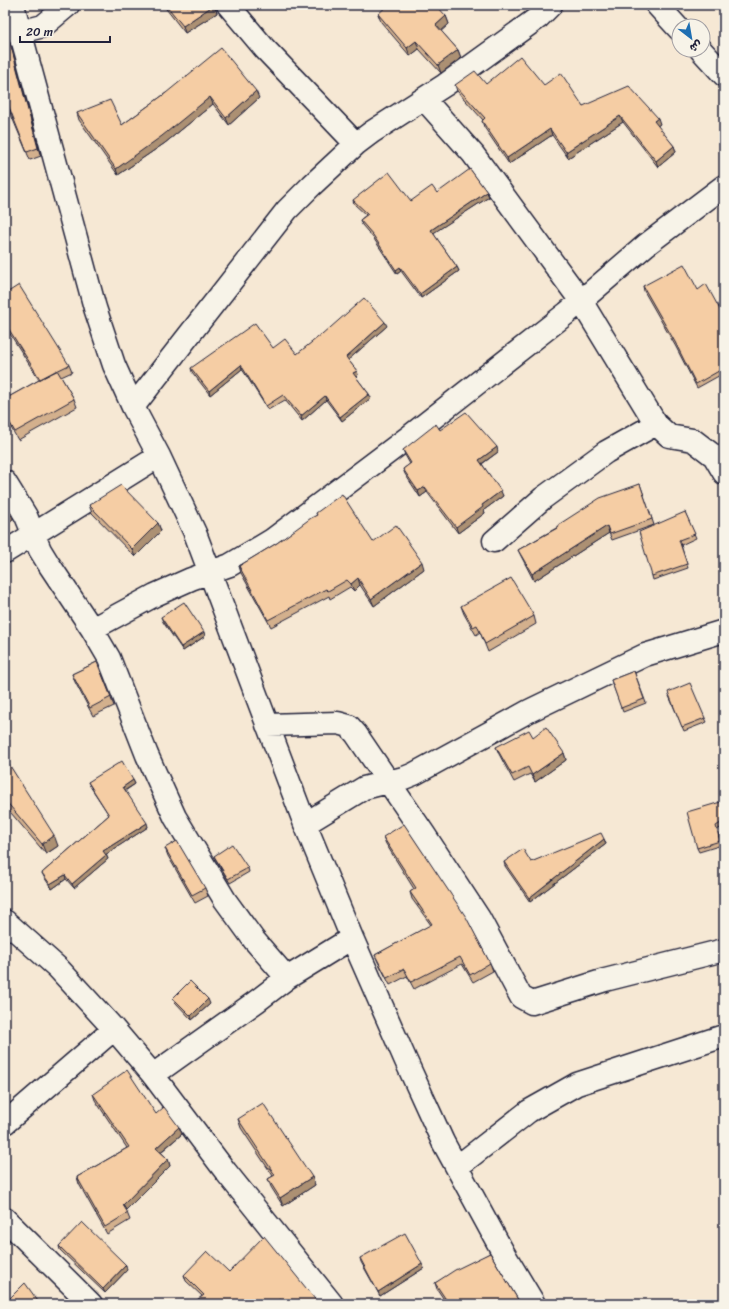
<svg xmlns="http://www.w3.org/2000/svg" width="729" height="1309" font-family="Sriracha,'Playpen Sans Arabic',sans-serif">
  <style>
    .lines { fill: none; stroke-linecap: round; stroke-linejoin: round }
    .street-casing { stroke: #22223b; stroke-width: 25 }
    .street { stroke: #f7f3e8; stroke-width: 22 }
    .wall { fill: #d3b08d; stroke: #22223b }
    .shaded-wall { fill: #ac9073; stroke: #22223b }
    .building { fill: #f5cda4; stroke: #22223b }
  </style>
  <rect width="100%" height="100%" fill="#f6e8d4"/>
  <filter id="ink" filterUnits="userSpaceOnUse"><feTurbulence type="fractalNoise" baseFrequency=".025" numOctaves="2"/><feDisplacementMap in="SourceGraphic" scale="8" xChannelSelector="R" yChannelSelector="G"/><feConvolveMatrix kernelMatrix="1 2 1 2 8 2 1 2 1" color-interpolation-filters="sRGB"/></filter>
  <g filter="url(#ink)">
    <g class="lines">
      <g class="street-casing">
        <path id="street" d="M13 5 95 308 114 365 133 407 159 456 195 533 305 824 352 938 406 1061 443 1142 504 1254 534 1304
          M228 5 265 49 356 144
          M657 5 679 29
          M5 36 43 26 68 5
          M701 50 724 75
          M424 99 473 154 581 301 656 424 669 436 693 440 714 456 724 473
          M133 407 186 339 287 210 312 185 356 144 372 132 445 85 539 17 551 5
          M5 482 26 516 40 550 48 563 92 629 109 658 147 755 175 817 225 900 254 940 287 978
          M494 541 543 498 606 452 656 424
          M5 552 159 456
          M92 629 155 595 191 579 230 565 272 540 410 436 567 313 646 245 724 186
          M267 725 338 723 349 726 356 734 424 834 479 918 521 997 532 1003 605 980 724 950
          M305 824 364 788 404 778 414 774 529 711 645 655 724 631
          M5 921 58 968 114 1029 153 1075 226 1172 332 1304
          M153 1075 257 1001 287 978 352 938
          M5 1123 114 1029
          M457 1167 529 1111 577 1084 724 1036
          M5 1219 91 1304"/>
      </g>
      <use href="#street" class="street"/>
    </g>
    <path class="wall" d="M163 5H214L217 13 185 33Z
      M378 14 446 16 449 24 441 31 458 50 461 58 441 73 419 49 410 56 381 22Z
      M9 39 11 47 41 156 30 160 9 110 5 111V40Z
      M486 84 544 85 583 106 660 124 657 126 674 146 676 152 658 167 623 122 568 158 552 135 509 164 484 127 482 121 483 120 457 91 455 85Z
      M166 93 259 98 229 125 213 104 165 143 118 175 79 120 77 113 122 125Z
      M487 192 489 197 433 233 457 267 459 271 421 298 401 271 397 274 374 239 362 225 360 220 366 215 354 204 353 200 411 201 437 193Z
      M643 286 698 290 724 317V373L697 388 676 347 644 291Z
      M5 294 69 365 72 372 61 377 74 399 77 407 18 440 5 417V399L39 380 5 326Z
      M387 326 348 360 357 371 358 375 356 377 369 394 371 398 342 421 326 400 302 421 285 400 268 410 242 369 210 395 192 372 191 368 273 348 297 354 322 335Z
      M440 430 498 452 482 464 503 496 484 510 485 513 458 533 427 492 420 497 405 474 403 469 410 464 405 455 403 450Z
      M640 484 654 525 612 540 609 533 534 581 521 556 518 550 558 527V525Z
      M89 505 158 523 161 531 135 557 92 513Z
      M685 512 696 538 681 545 688 568 653 580 652 576Z
      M316 513 373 542 424 569 374 606 360 585 354 591 350 587 330 599 329 596 271 627 241 573 239 566 277 543 317 515Z
      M461 606 534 616 536 624 488 652 480 632 476 635 464 614Z
      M161 617 205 636 183 651 163 622Z
      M97 662 114 706 93 716 75 682 72 674Z
      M634 671 646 703 623 712 611 680Z
      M669 696 705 718 707 722 684 731Z
      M496 747 564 753 566 760 535 782 530 774 514 782 499 754Z
      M5 758 58 846 46 854 5 806Z
      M133 780 135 784 125 791 148 827 106 854 108 859 74 888 66 879 52 889 44 877 42 873 109 815 90 786 88 782Z
      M724 801V826L717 830 722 845 699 852 697 848Z
      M383 837 490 963 493 971 473 982 462 964 414 989 407 976 390 985 378 962 375 955 431 925 412 899 410 892 414 889 386 844Z
      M604 839 606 844 530 902 505 866 504 862H531Z
      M165 848 205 888 208 896 195 903 168 856Z
      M214 856 248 868 249 872 230 883 216 860Z
      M173 998 210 1004 192 1020 175 1002Z
      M93 1094 156 1114 179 1127 182 1134 161 1152 168 1159 170 1166 126 1210 130 1220 107 1234 79 1184 77 1177 127 1148 95 1100Z
      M238 1119 312 1177 315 1185 283 1206 271 1187 268 1179 273 1176 241 1128Z
      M59 1246 127 1270 105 1293 60 1250Z
      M490 1253 520 1304H447L437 1289 435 1283Z
      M360 1258 424 1268 380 1296 361 1262Z
      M229 1272 319 1304H197L196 1301 202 1296 186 1281 184 1275Z"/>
    <path class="shaded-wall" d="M214 5 217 13 185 33 183 26Z
      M446 16 449 24 439 33 436 25Z
      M9 39 11 47 41 156 38 148Z
      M416 41 419 49 410 56 407 48Z
      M458 50 461 58 441 73 438 65Z
      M256 91 259 98 229 125 226 118Z
      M210 97 213 104 165 143 118 175 116 169Z
      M620 116 623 122 568 158 566 152Z
      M658 118 660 124 656 127 654 121Z
      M550 129 552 135 509 164 507 158Z
      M674 146 676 152 658 167 656 161Z
      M487 192 489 197 432 234 431 230Z
      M400 267 401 271 397 274 396 270Z
      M457 267 459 271 421 298 420 294Z
      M385 322 387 326 347 361 346 357Z
      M241 365 242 369 210 395 209 391Z
      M357 371 358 375 355 378 353 373Z
      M369 394 371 398 342 421 340 417Z
      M325 396 326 400 302 421 301 416Z
      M497 447 498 452 480 465 479 460Z
      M425 487 427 492 420 497 418 491Z
      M501 491 503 496 484 510 485 513 458 533 456 527 482 505Z
      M12 515 13 519 5 525V520Z
      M158 523 161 531 135 557 132 549Z
      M607 526 609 533 534 581 532 574Z
      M422 562 424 569 374 606 371 599Z
      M358 578 360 585 354 591 351 584Z
      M204 632 205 636 183 651 181 647Z
      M564 753 566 760 535 782 532 775Z
      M133 780 135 784 124 791 123 787Z
      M147 823 148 827 105 855 103 851Z
      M54 835 58 846 46 854 42 844Z
      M604 839 606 844 530 902 529 898Z
      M106 855 108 859 74 888 72 884Z
      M65 875 66 879 52 889 50 884Z
      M208 999 210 1004 192 1020 191 1016Z
      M179 1127 182 1134 158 1154 156 1148Z
      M168 1159 170 1166 125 1211 123 1205Z
      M312 1177 315 1185 283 1206 280 1198Z
      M422 1264 424 1268 380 1296 378 1292Z
      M126 1265 127 1270 105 1293 103 1289Z
      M280 1299 282 1304H274Z"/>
    <path class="building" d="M166 5H214L183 26Z
      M388 5H436L446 16 436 25 458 50 438 65 416 41 407 48 378 14Z
      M9 39 38 148 27 152 7 102H5V40Z
      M221 48 256 91 226 118 210 97 162 136 116 169 77 113 110 100 122 125 166 93Z
      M520 56 544 85 561 73 583 106 629 86 658 118 654 121 674 146 656 161 620 116 566 152 550 129 507 158 482 121 485 118 455 85 475 71 486 84Z
      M470 169 487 192 431 230 457 267 420 294 400 267 396 270 373 235 360 220 368 214 353 200 389 172 411 201 432 186 437 193Z
      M684 264 698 290 706 284 724 317V368L696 384 675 342 643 286Z
      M19 285 69 365 40 379 5 323V294Z
      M364 298 385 322 346 357 357 371 353 373 369 394 340 417 325 396 301 416 283 395 266 406 241 365 209 391 191 368 255 323 273 348 285 339 297 354 322 334V335Z
      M57 370 74 399 15 432 5 414V399Z
      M466 412 497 447 479 460 501 491 482 505 483 507 456 527 425 487 418 491 403 469 411 463 403 450 436 424 440 430Z
      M640 484 652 519 610 534 607 526 532 574 518 550 559 527 558 525 600 498Z
      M121 485 158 523 132 549 89 505Z
      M342 494 373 542 396 525 422 562 371 599 358 578 351 584 347 580 328 591 326 589 268 620 239 566 277 543 311 518 317 515 316 513Z
      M5 504 12 515 5 520Z
      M685 512 695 534 679 540 687 564 652 576 639 532Z
      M511 578 534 616 485 644 477 625 473 627 461 606Z
      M184 602 204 632 181 647 161 617Z
      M97 662 111 697 90 708 72 674Z
      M634 671 644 699 621 708 611 680Z
      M690 683 705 718 682 727 668 692Z
      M546 727 564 753 532 775 528 767 512 775 496 747 529 730 533 737Z
      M5 758 54 835 42 844 5 800Z
      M122 761 133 780 123 787 147 823 103 851 106 855 72 884 65 875 50 884 42 873 109 815 88 782Z
      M724 801V821L716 826 720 841 697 848 687 812Z
      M404 824 466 917 490 963 470 975 460 957 411 982 404 969 387 978 375 955 432 924 410 892 416 888 383 837Z
      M601 833 604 839 529 898 504 862 523 849 531 862Z
      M177 841 205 888 192 895 165 848Z
      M232 844 248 868 228 879 214 856Z
      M190 981 208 999 191 1016 173 998Z
      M127 1070 156 1114 164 1107 179 1127 156 1148 168 1159 123 1205 128 1213 105 1227 77 1177 129 1147 93 1094Z
      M263 1103 312 1177 280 1198 268 1179 275 1175 238 1119Z
      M82 1222 126 1265 103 1289 59 1246Z
      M405 1233 422 1264 378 1292 360 1258Z
      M264 1236 319 1304H284L280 1299 274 1304H199L196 1301 204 1295 184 1275 207 1251 229 1272Z
      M490 1253 520 1303 518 1304H449L435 1283 455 1270Z
      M25 1283 40 1304H5V1301L6 1302Z"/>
  </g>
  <rect width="729" height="1309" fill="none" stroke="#f7f3e8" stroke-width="20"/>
  <rect x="10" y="10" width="709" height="1289" fill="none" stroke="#22223b" stroke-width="1.5" filter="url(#ink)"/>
  <g transform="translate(691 38) rotate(149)"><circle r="19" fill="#f7f3e8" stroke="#a29fa3"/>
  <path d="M0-3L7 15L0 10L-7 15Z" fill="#1f6fb2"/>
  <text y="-6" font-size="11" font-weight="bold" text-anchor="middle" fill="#22223b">ش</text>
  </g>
  <path d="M20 36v6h90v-6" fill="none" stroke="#22223b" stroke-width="2"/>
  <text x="26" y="36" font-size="12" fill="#22223b" stroke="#f7f3e8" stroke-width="3" paint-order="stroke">20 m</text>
</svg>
